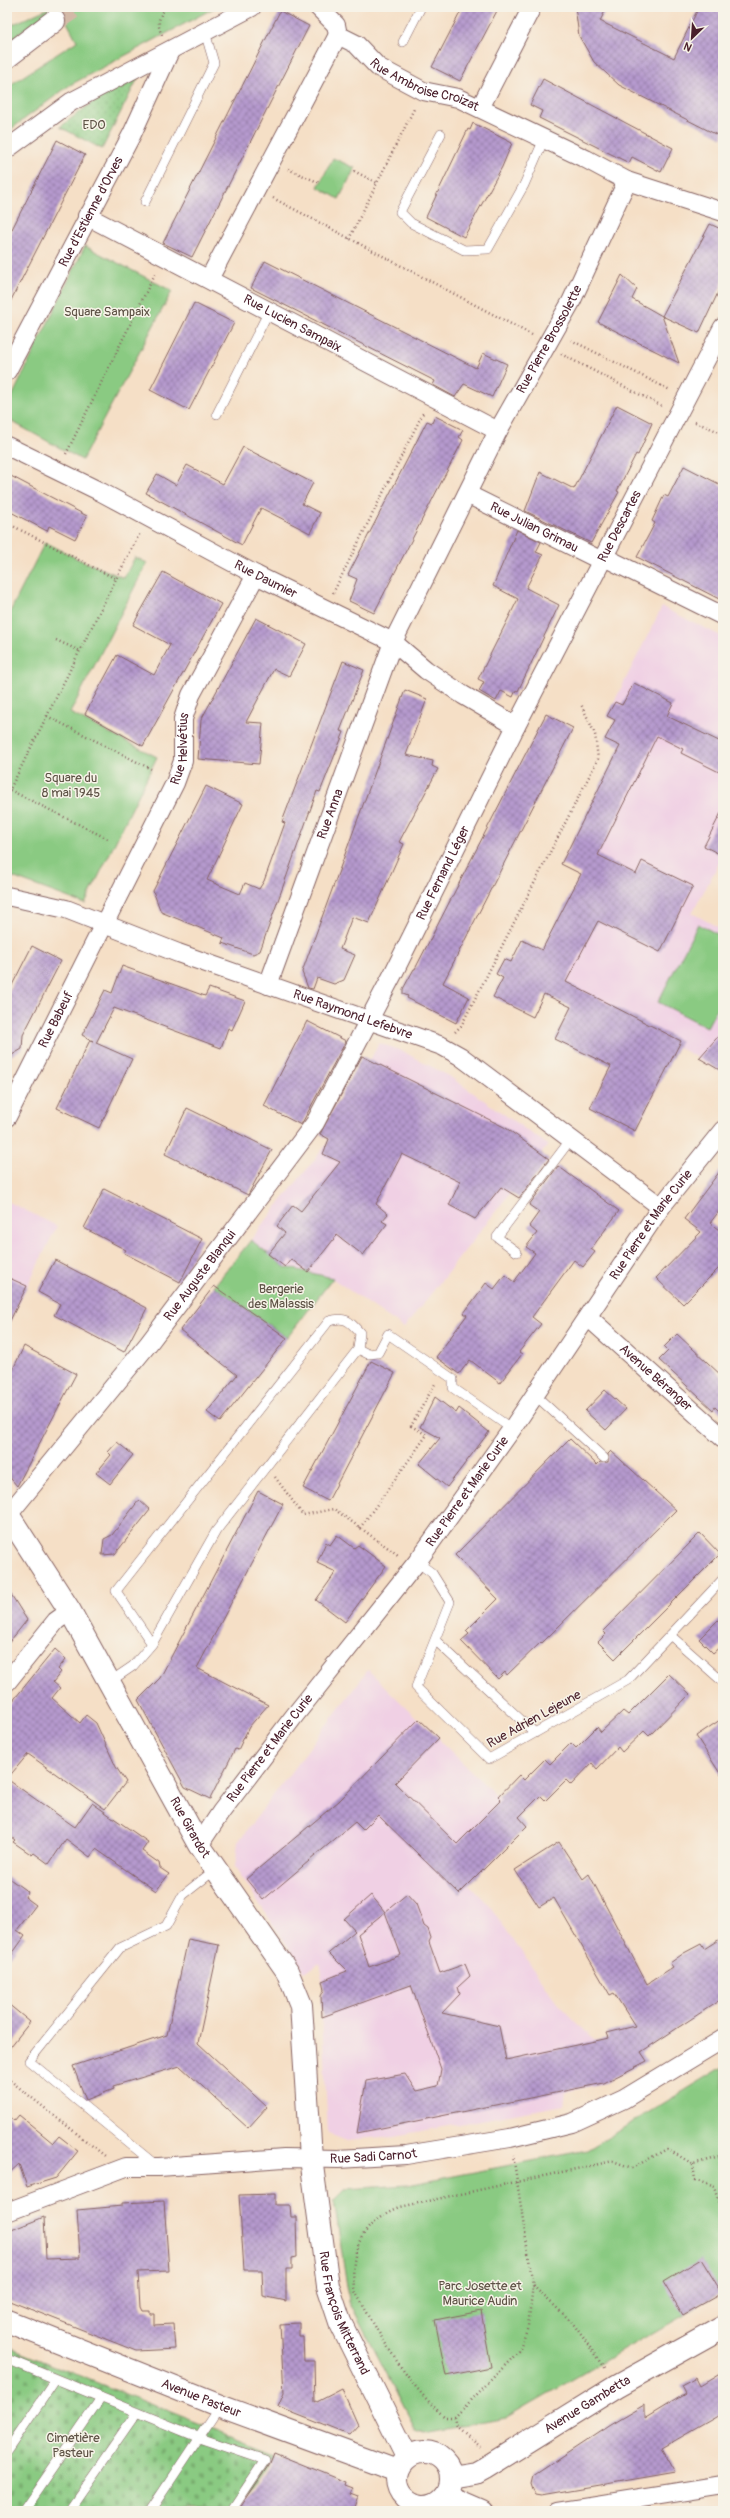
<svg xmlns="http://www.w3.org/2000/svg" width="730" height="2518" font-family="Pangolin,sans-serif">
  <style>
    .built { fill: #f0d0e4 }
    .green { fill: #8aca82; stroke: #6a7456 }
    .cemetery { fill: url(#cemetery-stones); stroke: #6a7456 }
    .garden { fill: url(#garden-dots); stroke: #6a7456 }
    .building { fill: url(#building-cross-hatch); fill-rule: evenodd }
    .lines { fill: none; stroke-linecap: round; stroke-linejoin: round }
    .motorway-tunnel { stroke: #d3b9a7; stroke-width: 22; stroke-dasharray: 22 11; stroke-linecap: butt }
    .service-casing { stroke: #866261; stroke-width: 10 }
    .minor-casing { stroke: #866261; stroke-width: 20 }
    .tertiary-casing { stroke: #866261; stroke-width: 24 }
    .secondary-casing { stroke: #866261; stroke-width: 24 }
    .motorway-casing { stroke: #866261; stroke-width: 24 }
    .path { stroke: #866261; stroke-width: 2.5; stroke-dasharray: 1 3; stroke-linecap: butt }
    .service { stroke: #fff; stroke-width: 9 }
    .minor { stroke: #fff; stroke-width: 18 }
    .tertiary { stroke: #fff; stroke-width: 22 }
    .secondary { stroke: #fff; stroke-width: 22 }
    .motorway { stroke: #fff; stroke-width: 22 }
    .labels { text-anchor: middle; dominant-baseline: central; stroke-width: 3; stroke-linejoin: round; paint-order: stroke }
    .street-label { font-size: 13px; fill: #4a1f2b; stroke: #f7f3e8 }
    .park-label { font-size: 13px; fill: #5d5245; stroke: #f7f3e8 }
  </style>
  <defs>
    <pattern id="cemetery-stones" width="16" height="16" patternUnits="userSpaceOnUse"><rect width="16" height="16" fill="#8aca82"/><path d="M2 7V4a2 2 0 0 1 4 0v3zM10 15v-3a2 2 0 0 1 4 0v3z" fill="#79ad70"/></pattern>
    <pattern id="garden-dots" width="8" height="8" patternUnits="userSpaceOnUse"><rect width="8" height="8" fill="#8aca82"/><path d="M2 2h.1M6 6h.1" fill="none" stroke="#79ad70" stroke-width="1.8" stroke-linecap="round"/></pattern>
    <pattern id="building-cross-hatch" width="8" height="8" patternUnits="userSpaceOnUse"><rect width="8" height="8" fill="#b59ace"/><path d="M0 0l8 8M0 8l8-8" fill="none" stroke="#957da7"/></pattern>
  </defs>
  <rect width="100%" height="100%" fill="#f7f3e8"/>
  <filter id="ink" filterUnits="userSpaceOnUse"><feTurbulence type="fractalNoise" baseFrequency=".025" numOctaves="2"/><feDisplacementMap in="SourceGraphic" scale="8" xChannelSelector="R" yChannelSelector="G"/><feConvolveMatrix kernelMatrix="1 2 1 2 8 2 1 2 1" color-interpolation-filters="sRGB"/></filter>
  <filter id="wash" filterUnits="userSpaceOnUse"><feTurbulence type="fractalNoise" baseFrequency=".012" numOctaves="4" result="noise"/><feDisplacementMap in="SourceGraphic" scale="16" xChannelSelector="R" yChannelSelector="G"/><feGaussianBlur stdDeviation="0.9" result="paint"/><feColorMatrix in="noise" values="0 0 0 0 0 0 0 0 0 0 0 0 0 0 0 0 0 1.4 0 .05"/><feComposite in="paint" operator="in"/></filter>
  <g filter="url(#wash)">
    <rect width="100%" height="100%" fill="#f5dfc6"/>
    <path class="built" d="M662 607 723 637V856L692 913 723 930V1073L678 1047 652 1056 568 1013 571 1007 544 994 533 1017 493 997 503 978 496 974 504 959 511 962 522 940 542 950 581 875 561 864 620 747 605 739 615 720 607 716Z
      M379 1043 402 1051 449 1076 548 1145 404 1328 333 1279 287 1338 214 1286 327 1144Z
      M7 1201 57 1226 7 1327Z
      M368 1670 527 1826 469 1884 489 1905 554 1999 596 2042 604 2083 566 2092 564 2105 394 2136 346 2140 328 2133 321 1996 325 1993 319 1963 305 1972 235 1867 238 1842Z"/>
    <path class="green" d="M51 7H57L7 42V27Z
      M59 7H216L70 85 7 132V87L77 41Z
      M333 158 355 168 339 199 318 187Z
      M85 246 172 291 82 460 7 419V407Z
      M45 542 78 559 124 578 135 557 147 563 70 713 157 757 85 904 7 875V618Z
      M698 924 723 937V997L707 1027 658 1002Z
      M251 1240 285 1267 333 1278 287 1338 214 1286Z
      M723 2067V2292L506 2418 425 2433 416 2430 349 2301 334 2200 345 2189 408 2185 587 2150Z"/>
    <path class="cemetery" d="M7 2347 274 2453 235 2511H7Z"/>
    <path class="garden" d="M140 74 102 149 60 127 110 89Z"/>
    <g id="blocks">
      <path class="building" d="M463 7H499L460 81 432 67Z
        M575 7H607L600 21 674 58 699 7H723V138L619 85 594 62 579 36Z
        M280 11 309 26 192 257 163 243Z
        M543 79 673 148 661 172 632 157 629 163 539 118 542 111 530 105Z
        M473 123 512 143 502 167 464 237 426 217 468 129 470 130Z
        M57 140 85 155 7 308V239Z
        M710 224 723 230V282L699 333 662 316 679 363 598 322 622 275 637 289 632 299 662 316Z
        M265 261 476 368 483 353 507 364 492 397 464 384 455 397 433 385 435 381 251 288Z
        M194 303 234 323 189 410 150 390Z
        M617 405 652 423 642 446 638 455 636 454 617 491 619 492 591 543 525 511 540 472 574 489Z
        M435 416 463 430 459 437 463 440 374 613 349 601 357 579 348 575 427 421 432 423Z
        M243 447 313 483 302 504 320 513 310 533 261 508 242 545 146 493 157 474 176 485 187 465 223 484Z
        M684 466 723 486V601L637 557 655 523 652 521 664 495 668 497Z
        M7 474 87 516 75 539 49 526 47 531 7 510Z
        M517 530 541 542 536 552 543 555 526 588 559 605 518 691 516 690 513 697 501 691 496 701 479 691 484 682 478 679 518 599 493 586Z
        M163 572 221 604 143 746 85 714 117 655 154 675 170 645 133 625Z
        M256 618 306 644 289 676 274 669 246 722 263 723 259 764 198 759 201 720Z
        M343 661 364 670 340 731 344 732 320 792 317 791 260 951 253 954 222 943 224 938 161 912 153 891 206 786 243 804 207 880 240 894 245 883 259 889 264 881 285 823 282 822Z
        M634 683 673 703 667 716 723 743V774L681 753 683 749 657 736 598 855 636 874 642 861 693 886 660 952 598 921 566 982 681 1041 635 1131 590 1108 611 1066 555 1039 571 1007 544 994 533 1017 493 997 503 978 496 974 504 959 511 962 522 940 542 950 581 874 561 864 620 746 605 739 615 720 607 716 615 702 622 705Z
        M405 690 427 699 406 755 433 761 432 766 438 769 399 842 404 844 369 923 352 917 340 949 355 955 344 980 334 984 317 978 313 989 308 988 302 972Z
        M546 714 573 728 443 983 469 997 456 1023 407 998 408 996 403 994V989L414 969H415Z
        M723 809V856L704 846Z
        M32 946 61 961 23 1035 22 1049 7 1058V995Z
        M122 966 205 996 209 988 245 1001 232 1030 228 1028 221 1048 114 1008 96 1043 132 1059 99 1128 57 1108 90 1040 93 1041 82 1035 105 990 112 993Z
        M307 1021 346 1041 301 1125 264 1106Z
        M723 1031V1072L699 1058Z
        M362 1056 506 1128 549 1159 519 1198 501 1187 475 1219 449 1205 460 1182 402 1154 376 1204 388 1214 382 1221 387 1224 363 1255 337 1235 308 1272 291 1259 285 1267 268 1254 285 1233 277 1226 293 1205 301 1211 340 1162 323 1154 329 1139 320 1134Z
        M187 1108 272 1150 248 1195 165 1154Z
        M558 1166 619 1211 591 1249 595 1252 583 1267 574 1260 532 1317 541 1324 519 1352 522 1354 500 1383 470 1360 459 1374 436 1357 467 1315 464 1313 486 1283 494 1289 505 1275 514 1282 535 1253 526 1247 537 1233 529 1226 539 1212 529 1205Z
        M723 1167V1206L710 1223 723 1233V1264L683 1304 656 1278 701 1232 684 1219Z
        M104 1189 202 1239 180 1282 124 1253 126 1250 84 1228Z
        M55 1260 147 1308 124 1352 54 1315 60 1304 38 1292Z
        M7 1277 27 1286 7 1327Z
        M214 1286 287 1338 220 1422 207 1412 237 1375 180 1330Z
        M677 1334 723 1377V1415L715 1407 713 1410 659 1360 668 1351 664 1347Z
        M24 1346 76 1374 17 1486 7 1474V1382Z
        M371 1361 395 1373 328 1501 303 1488Z
        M605 1390 626 1409 606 1430 585 1411Z
        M435 1397 456 1413 459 1408 489 1432 447 1487 419 1464 440 1438 420 1427Z
        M570 1439 597 1465 600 1462H608V1454L611 1451 676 1510 542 1643 541 1642 507 1675 505 1672 498 1679 461 1641 469 1634 466 1631 498 1599 455 1555Z
        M117 1442 133 1455 110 1484 96 1473 111 1455 108 1452Z
        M258 1491 283 1504 197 1668 268 1705 249 1727 238 1750 235 1749 210 1799 185 1787 138 1700 160 1678Z
        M139 1500 150 1510 115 1554 102 1555 104 1539 112 1535Z
        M700 1533 720 1554 615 1659 598 1642 606 1634 603 1631Z
        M337 1535 354 1548 358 1545 386 1566 345 1622 316 1600 336 1572 317 1563 326 1542 330 1545Z
        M7 1588 27 1620 7 1645Z
        M723 1615V1644L713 1653 699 1639Z
        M55 1649 66 1659 58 1669 61 1672 53 1682 60 1688 52 1698 80 1723 86 1715 96 1723 116 1767 126 1782 105 1809 28 1754 7 1779 75 1827 92 1803 148 1842 142 1851 159 1863 160 1868 169 1874 156 1891 96 1849 90 1857 66 1839 49 1864 34 1853 32 1855 13 1842 15 1840 7 1834V1708Z
        M669 1674 690 1694 649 1736 644 1731 622 1752 618 1747 597 1769 592 1763 571 1785 566 1780 545 1801 540 1796 519 1817 527 1826 459 1894 378 1815 363 1830 355 1822 263 1900 246 1879 339 1801 419 1719 439 1738 395 1783 457 1844 501 1800 498 1797 519 1775 524 1780 545 1759 550 1764 571 1743 576 1748 597 1727 601 1732 623 1711 628 1715Z
        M723 1718V1778L696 1736Z
        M559 1842 583 1879 589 1874 647 1984 673 1967 670 1963 684 1953 701 1944 704 1949 723 1937V1998L641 2052 647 2061 604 2083 357 2133 366 2081 405 2074 416 2091 438 2086 441 2069 411 1985 322 2017 321 1996 324 1990 322 1981 347 1971 329 1953 355 1931 344 1919 371 1895 385 1912 407 1894 416 1904 424 1926 428 1929 431 1938 429 1942 440 1973 465 1964 470 1976 458 1987 460 1994 442 2013 499 2026 506 2060 609 2038 607 2033 635 2026 614 1993 610 1995 554 1898 539 1907 515 1870ZM385 1912 401 1955 369 1967 358 1934Z
        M7 1877 28 1892 25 1897 36 1905 17 1930 25 1936 7 1961Z
        M188 1939 219 1945 198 2043 267 2107 248 2128 180 2066 113 2086 114 2089 86 2100 73 2066 167 2035Z
        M7 2003 30 2022 7 2051Z
        M7 2115 14 2121 19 2115 53 2143 59 2136 78 2151 56 2178 27 2187 19 2164 7 2175Z
        M275 2194V2205H290L291 2217H296L297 2257 292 2258V2269H286V2301L263 2296 262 2270H244L239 2195Z
        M164 2201 169 2271 138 2272 140 2307 142 2311H150V2314H154V2325L173 2324 175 2349 136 2351 7 2300 9 2231 44 2217 46 2259 80 2258 77 2210 122 2206V2203Z
        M701 2259 722 2293 683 2315 663 2282Z
        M481 2311 491 2367 446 2376 435 2320Z
        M299 2323V2337H303L304 2361H314L315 2403 342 2389 358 2425 349 2435 278 2407 284 2393 280 2324Z
        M723 2372V2413L662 2448 676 2472 542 2495 536 2494 533 2490 531 2484 533 2476 610 2425 644 2405V2419L685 2394 681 2386 696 2378 700 2386Z
        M274 2453 346 2482 345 2485 353 2488 350 2494 358 2497 353 2511H238L270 2463Z"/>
    </g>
  </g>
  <g filter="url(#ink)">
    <use href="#blocks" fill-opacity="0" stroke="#866261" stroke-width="1"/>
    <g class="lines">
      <path class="motorway-tunnel" d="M54 21 74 7"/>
      <g class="service-casing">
        <path id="service" d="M403 42 421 7
          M441 134 400 212 411 223 464 250 488 249 524 185 544 139
          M145 202 214 63 205 32
          M217 414 269 311
          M517 1252 497 1237 571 1139
          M535 1395 604 1458
          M417 1562 432 1573 450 1602 416 1687 489 1759 628 1680 723 1579
          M670 1635 723 1682
          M435 1640 535 1733
          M152 1644 216 1531 358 1349
          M108 1683 133 1666 152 1644 116 1591 329 1321C345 1316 350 1321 360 1333L358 1349 368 1354 378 1353 388 1334 453 1379V1388L512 1429
          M157 2166 29 2061 120 1948 166 1926 183 1895 216 1869
          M7 2359 200 2438 265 2460 231 2511
          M7 2451 56 2379
          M23 2511 101 2398
          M68 2511 137 2412
          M150 2511 220 2406"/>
      </g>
      <g class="minor-casing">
        <g id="minor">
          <path d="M318 7 336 25 338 35"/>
          <path d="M480 108 532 7"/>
          <path d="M7 149 71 102 252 7"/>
          <path id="s1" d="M87 216 498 431"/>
          <path id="s2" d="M209 279 338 35 356 44 378 67 423 91 458 98 586 159 627 181 723 212"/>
          <path id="s3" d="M7 371 132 134 170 51"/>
          <path id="s4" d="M7 446 101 492 256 575 393 642 426 670 463 695 516 726"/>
          <path id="s5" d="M467 494 602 561"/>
          <path d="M604 557 723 616"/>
          <path id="s6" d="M7 896 66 909 178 953 442 1046 460 1056 661 1207"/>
          <path id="s7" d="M268 985 393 642 498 431 571 302 627 181"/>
          <path id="s8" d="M7 1117 175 783 183 761V719L191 695 256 575"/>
          <path id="s9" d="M588 1317 723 1438"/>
          <path id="s10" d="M8 1515 149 1343 315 1123 393 974 516 726 723 327"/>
          <path d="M7 1682 56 1621 70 1611"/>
          <path id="s11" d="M199 1845 221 1812 295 1715 417 1562 512 1429 661 1207 723 1130"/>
          <path id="s12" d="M7 2212 126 2167H159L284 2158 338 2159 406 2155 510 2138 572 2123 624 2099 723 2039"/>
          <path d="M559 2511 723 2485"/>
        </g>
      </g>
      <g class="tertiary-casing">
        <g id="tertiary">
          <path id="s13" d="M7 1513 70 1611 199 1845 287 1971 301 2005 311 2158 328 2286 340 2322 407 2457"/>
          <path d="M411 2511 414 2505"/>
        </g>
      </g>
      <g class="secondary-casing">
        <g id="secondary">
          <path id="s14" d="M7 2321 220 2406 397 2471"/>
          <circle cx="424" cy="2479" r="27"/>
          <path id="s15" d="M451 2477 476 2473 485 2468 617 2386 723 2327"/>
          <path d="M446 2495 483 2511"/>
        </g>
      </g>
      <g class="motorway-casing">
        <path id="motorway" d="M7 57 54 21"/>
      </g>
      <path class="path" d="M162 35C156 24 159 15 167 7
        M288 169 320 183
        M354 171 377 183
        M273 198 532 335
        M349 239 415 107
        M571 340 670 390
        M561 354 662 406
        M695 422 722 433 723 441
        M66 454 156 272
        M7 523 116 579 140 533
        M333 593 423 413
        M56 640 80 651
        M47 716 151 769
        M10 790 108 839
        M7 795 116 579
        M455 1032 461 1026 598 759 595 734 581 704
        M275 1477 303 1515 334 1509 398 1555
        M360 1528 427 1435 411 1426 435 1384
        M7 2078 105 2156
        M693 2164 695 2180 715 2187 723 2214
        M533 2286 572 2322 605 2369
        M455 2417H445C411 2388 387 2347 365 2309 362 2302 355 2294 354 2287 350 2247 363 2222 400 2207L613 2161 632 2168 667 2149 693 2164 723 2156
        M481 2446 457 2427 455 2417 519 2351 528 2326 533 2285 513 2155"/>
      <use href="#service" class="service"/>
      <use href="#minor" class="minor"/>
      <use href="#tertiary" class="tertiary"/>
      <use href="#secondary" class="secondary"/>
      <use href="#motorway" class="motorway"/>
    </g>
  </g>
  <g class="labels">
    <g class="street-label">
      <text stroke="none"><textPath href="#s2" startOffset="378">Rue Ambroise Croizat</textPath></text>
      <text stroke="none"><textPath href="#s3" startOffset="180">Rue d'Estienne d'Orves</textPath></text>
      <text stroke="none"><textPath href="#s1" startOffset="232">Rue Lucien Sampaix</textPath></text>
      <text stroke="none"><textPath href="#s7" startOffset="706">Rue Pierre Brossolette</textPath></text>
      <text stroke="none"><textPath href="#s10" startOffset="1168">Rue Descartes</textPath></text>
      <text stroke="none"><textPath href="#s5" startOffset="75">Rue Julian Grimau</textPath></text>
      <text stroke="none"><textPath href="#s4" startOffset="291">Rue Daumier</textPath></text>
      <text stroke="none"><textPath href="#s8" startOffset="409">Rue Helvétius</textPath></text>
      <text stroke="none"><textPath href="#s7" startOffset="182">Rue Anna</textPath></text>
      <text stroke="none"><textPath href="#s10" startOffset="779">Rue Fernand Léger</textPath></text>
      <text stroke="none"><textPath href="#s6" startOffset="366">Rue Raymond Lefebvre</textPath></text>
      <text stroke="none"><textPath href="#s8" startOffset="109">Rue Babeuf</textPath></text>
      <text stroke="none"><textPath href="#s11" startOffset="768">Rue Pierre et Marie Curie</textPath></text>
      <text stroke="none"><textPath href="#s10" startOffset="307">Rue Auguste Blanqui</textPath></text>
      <text stroke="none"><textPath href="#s9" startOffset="91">Avenue Béranger</textPath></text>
      <text stroke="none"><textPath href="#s11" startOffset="444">Rue Pierre et Marie Curie</textPath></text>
      <text transform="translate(534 1719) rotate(-29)">Rue Adrien Lejeune</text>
      <text stroke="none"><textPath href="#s11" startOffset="120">Rue Pierre et Marie Curie</textPath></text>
      <text stroke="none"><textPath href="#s13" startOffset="364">Rue Girardot</textPath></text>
      <text stroke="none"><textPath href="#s12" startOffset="375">Rue Sadi Carnot</textPath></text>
      <text stroke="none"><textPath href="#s13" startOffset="887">Rue François Mitterrand</textPath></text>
      <text stroke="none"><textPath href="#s14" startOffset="209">Avenue Pasteur</textPath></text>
      <text stroke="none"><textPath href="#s15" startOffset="156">Avenue Gambetta</textPath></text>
    </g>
    <g class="park-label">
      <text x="94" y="125">EDO</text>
      <text x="107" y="312">Square Sampaix</text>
      <text x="71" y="778">Square du<tspan x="71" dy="15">8 mai 1945</tspan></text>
      <text x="281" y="1289">Bergerie<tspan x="281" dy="15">des Malassis</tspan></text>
      <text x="480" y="2286">Parc Josette et<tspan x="480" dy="15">Maurice Audin</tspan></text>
      <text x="73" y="2438">Cimetière<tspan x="73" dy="15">Pasteur</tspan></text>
    </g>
  </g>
  <rect width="730" height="2518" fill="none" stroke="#f7f3e8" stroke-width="24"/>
  <g transform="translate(692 38) rotate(205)" stroke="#f7f3e8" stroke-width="3" paint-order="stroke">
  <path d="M0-3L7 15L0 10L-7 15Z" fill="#4a1f2b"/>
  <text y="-6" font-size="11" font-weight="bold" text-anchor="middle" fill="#4a1f2b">N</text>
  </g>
</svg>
